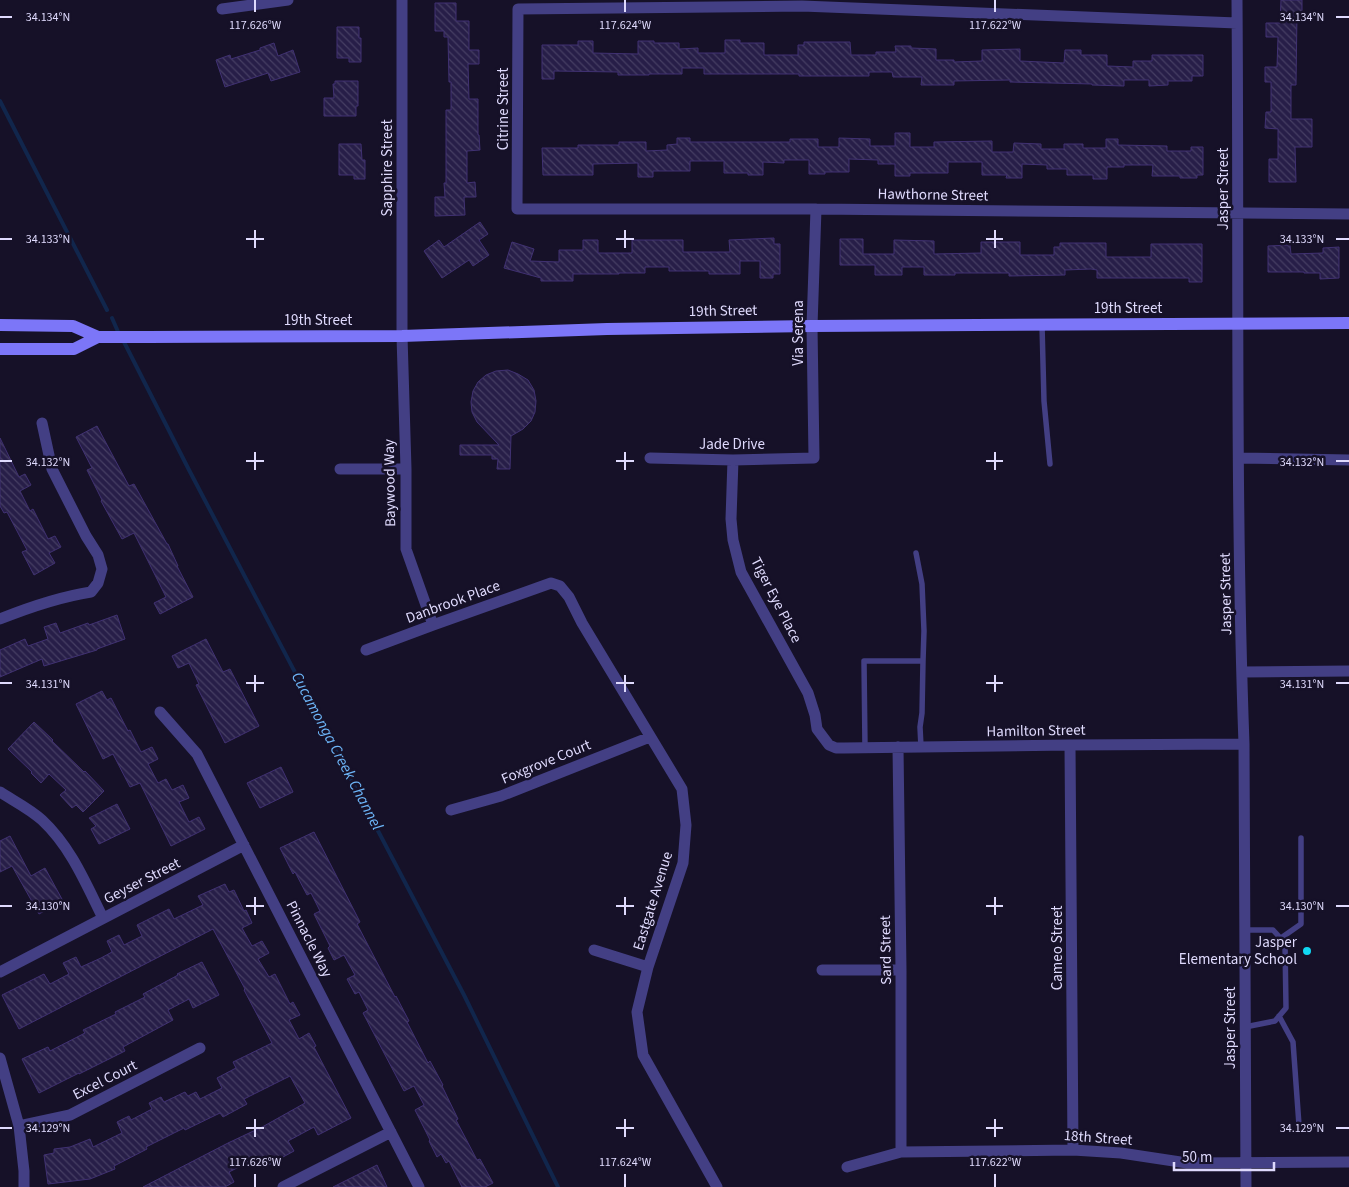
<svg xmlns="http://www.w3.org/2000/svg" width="1349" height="1187" font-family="'Source Sans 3',sans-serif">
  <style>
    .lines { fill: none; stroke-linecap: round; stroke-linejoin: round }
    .stream { stroke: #11264c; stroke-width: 4 }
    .building { fill: url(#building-back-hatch); stroke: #403172 }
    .service { stroke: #433f84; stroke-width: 5.5 }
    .minor { stroke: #433f84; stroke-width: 11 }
    .secondary { stroke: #7c76f8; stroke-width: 12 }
    .ticks { fill: none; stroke: #dfdafd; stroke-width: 2 }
    .poi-dot { fill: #10d8f3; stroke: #161128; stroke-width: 2 }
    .labels { text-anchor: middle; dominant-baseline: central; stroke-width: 5; stroke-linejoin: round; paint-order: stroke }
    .street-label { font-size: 15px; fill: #dfdafd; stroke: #161128 }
    .poi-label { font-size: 15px; fill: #dfdafd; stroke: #161128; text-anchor: end }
    .water-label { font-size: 16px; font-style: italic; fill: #6db5f8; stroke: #161128 }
    .ticks-label { font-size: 12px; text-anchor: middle; fill: #dfdafd; stroke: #161128; stroke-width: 5; stroke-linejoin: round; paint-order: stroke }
  </style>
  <defs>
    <pattern id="building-back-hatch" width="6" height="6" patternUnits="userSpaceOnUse" patternTransform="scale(1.25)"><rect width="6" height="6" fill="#271e48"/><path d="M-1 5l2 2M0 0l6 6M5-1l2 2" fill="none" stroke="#463e63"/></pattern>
  </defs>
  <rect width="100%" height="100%" fill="#161128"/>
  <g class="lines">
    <path class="stream" d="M0 101 107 310
      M112 318 119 334
      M123 340 188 468 464 995 558 1187"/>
  </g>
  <path class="building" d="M1281 0H1302V13H1297L1296 85H1291V119H1312V147H1295L1296 182H1269V159H1278V129L1265 128 1266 112H1271V82H1265V67H1277L1278 37H1266V23H1280Z
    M435 3H456V21H469V50H479V64H468L469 99H478V135H479L480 150 467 151V183L475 182 476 197H464L465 215 435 216V197H445L444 183H446V110H451V82H449L448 37H444V31H435Z
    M337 27H359V38H361V62H349V58H337Z
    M725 40H740V43H764V55H798V45H804V42H850L851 55H876V52H896L895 46H911V48L936 49V60H954V62L982 61V50L1020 49V61L1064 63 1065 50H1081V55H1107V66L1133 67V61H1152V55H1203V76H1192V81H1168V85L1149 86V80H1124V86L1092 85V84L1010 82V80L954 81V85H921L922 77H893L892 72H869V76H799V74H704V68H682V74H649V75H618V72L554 71V79H542V45H578V41H593V53L638 54V41H654V43H679V49L698 48V53H725Z
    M274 43 278 56 293 50 300 72 271 81 268 73 225 87 216 60 230 55 231 59 260 50V48Z
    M335 81H358V106H356V116H324V98H334L333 84H335Z
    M895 133H910V147H934V142L992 141V152H1013L1014 143 1041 144V149H1064V144H1083V148H1106V139H1118V145L1167 146V151H1191V147H1203V175H1197V178H1180V176H1152L1153 165H1124V167H1107V179H1093V175H1067V169H1047V165L1022 164V178H1006L1007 175H982V162H948V173H910V176H895V164H878V160L849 159V172H825V174H809V160H784V163L763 162V175H748V173H724V161H690V171H653V177H638V163L593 164V175H543L542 148H578V145H619V142H646V151L667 150V145L677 144V138H690V142H790V139H818V147H839V138L870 139V146H895Z
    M339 144H361L362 160H365V179H354V175H339Z
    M480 222 488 234 479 240 489 255 473 266 469 260 442 278 424 251 439 240 444 247Z
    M774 238V244H780V274H773V278H760V261H740V274H709V271H669V267H645V273H619V274H573V281H541V278L504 268 512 242 534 249 530 261 559 262V250H583V240H598V253H632V240H683V252H730L729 240Z
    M840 239H863V254H894V240L934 241V254L981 253V242H1020V255H1054V247H1060V243H1106V257H1151V244H1202V282H1189V278H1097V270L1091 269 1065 270V275L1009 276V273H955V275H924V267H902V275H875V265H840Z
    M1290 245 1291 254 1323 253V248L1339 247V278L1320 279V273H1304V272H1268V246Z
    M508 370 518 374 528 380 534 390 536 401 535 412 531 421 523 429 511 436 510 469H497L498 459H492V455H460V445H499L477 422 472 412 471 402 473 391 478 382 486 375 496 371Z
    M97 426 129 486 134 484 167 544H168L178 566H177L193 597 160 614 154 603 166 597 134 533 122 539 101 501 102 500 87 470 92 468 76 437Z
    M0 438 19 477 25 474 31 485 20 491 30 511 33 509 48 539 55 536 61 547 49 553 55 563 34 575 22 552 27 550 7 512 4 513 0 506Z
    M117 615 125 639 97 649V650L44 666 42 659 0 677V650L25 639 28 646 48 639 44 627 56 623 60 633 88 623 89 625Z
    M206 639 223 672 230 669 259 726 225 743 196 685 199 684 189 663 178 668 172 656Z
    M102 691 107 700 111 698 128 731 130 730 141 752 152 747 158 759 148 764 158 783 166 779 172 790 183 785 189 798 179 802 189 822 199 817 205 829 171 846 140 783 130 787 113 754 103 759 76 704Z
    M34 722 53 740 52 741 84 772 85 771 104 791 83 812 76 805 72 808 60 795 66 790 49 774 41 783 31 773 32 772 8 749Z
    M281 767 293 792 260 808 247 783Z
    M117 804 130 829 99 844 91 829 96 826 89 818Z
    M314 832 360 922 357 924 395 997 396 996 409 1021 407 1022 428 1063 430 1061 443 1085 442 1086 458 1119 456 1120 477 1160 480 1159 493 1183 485 1187H462L449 1161 446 1163 441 1154 437 1157 429 1141 430 1140 415 1110 424 1105 414 1086 404 1091 363 1013 368 1010 359 992 355 994 347 979 355 975 344 955 334 960 328 948 330 946 314 914 320 911 311 893 307 895 295 872 293 874 280 848Z
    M10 836 31 876 45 868 63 901 39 914 12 866 0 872V841Z
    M225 884 229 892 234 890 244 911 246 910 252 923 242 928 252 946 262 941 269 953 258 959 269 977 275 974 290 1004 293 1002 300 1015 289 1020 299 1039 309 1033 316 1046 314 1047 351 1118 318 1135 314 1127 288 1141 294 1151 263 1168 257 1158 229 1172 234 1182 225 1187H143L228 1143 264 1126 305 1103 290 1076 244 1099 247 1104 223 1117 220 1113 185 1130 184 1128 146 1147 147 1149 114 1166 115 1169 90 1179 48 1184 44 1155 54 1153V1149L70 1147 90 1139 93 1147 122 1133 117 1122 129 1116 131 1120 152 1109 149 1103 161 1097 164 1102 185 1092 188 1096 196 1092 200 1099 222 1088 217 1078 236 1068 233 1062 272 1043 244 990 245 989 213 929 19 1029 2 995 44 974 50 984 69 974 63 963 76 957 81 967 101 958 112 952 107 941 119 935 124 945 142 936 137 925 169 909 174 919 203 905 198 896Z
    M202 962 219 995 193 1008 189 999 168 1010 173 1020 123 1047 125 1051 79 1074V1073L39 1093 22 1059 48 1047 50 1051 85 1033 83 1030 116 1014 115 1012 145 997 143 994 178 975 177 974Z
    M377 1165 387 1187H333Z"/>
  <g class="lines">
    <path class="service" d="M1042 325 1044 401 1050 464
      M916 553 922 584 924 631 923 661
      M865 748 864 661H923L922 713 920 727 921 747
      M1245 930H1273L1285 943 1286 1008 1275 1021 1245 1027
      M1281 938 1301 924V838
      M1279 1016 1293 1042 1299 1125"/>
    <path class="minor" d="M402 0V336L406 469V549L433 625
      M1237 0C1239 248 1235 496 1244 744L1246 1187
      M222 9 288 0
      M1237 23 802 6 518 9 517 209H816L1349 214
      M650 458 733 460 814 458 812 326 816 209
      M1239 458 1349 460
      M733 460 731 519 733 540 741 572 808 693 815 715 817 729 829 745 836 748H844L1070 745 1244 744
      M340 469H406
      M0 619C30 607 59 597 91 592L98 583 102 569 98 555 86 536 52 469 42 423
      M366 650 433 625 551 583 560 586 569 597 582 623 682 789 686 825 683 863 648 967 637 1012 643 1055 717 1187
      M1242 672 1349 671
      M160 712 197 754 419 1187
      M1070 745 1073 1150
      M898 747 901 970V1152
      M0 792C14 801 30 809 42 820 71 847 86 884 103 918
      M451 810 501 796 650 737
      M594 950 648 967
      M822 970H901
      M0 972 244 845
      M0 1058 19 1126 24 1171V1187
      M19 1126 70 1115 200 1048
      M847 1167 901 1152 1073 1150 1121 1153 1187 1163 1349 1162
      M283 1187 391 1132"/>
    <path class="secondary" d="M0 325 73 326 98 337H148L402 336 607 329 812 326 1349 323
      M0 349H74L98 337"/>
  </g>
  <path class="ticks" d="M255 0V12M625 0V12M995 0V12M0 17H12M1336 17H1349M255 230V248M625 230V248M995 230V248M0 239H12M246 239H264M616 239H634M986 239H1003M1336 239H1349M255 452V470M625 452V470M995 452V470M0 461H12M246 461H264M616 461H634M986 461H1003M1336 461H1349M255 675V692M625 675V692M995 675V692M0 683H12M246 683H264M616 683H634M986 683H1003M1336 683H1349M255 897V915M625 897V915M995 897V915M0 906H12M246 906H264M616 906H634M986 906H1003M1336 906H1349M255 1119V1137M625 1119V1137M995 1119V1137M0 1128H12M246 1128H264M616 1128H634M986 1128H1003M1336 1128H1349M255 1174V1187M625 1174V1187M995 1174V1187"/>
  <circle class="poi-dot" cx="1307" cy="951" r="5"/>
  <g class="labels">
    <g class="street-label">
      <text transform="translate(503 109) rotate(-90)">Citrine Street</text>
      <text transform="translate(387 168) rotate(-90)">Sapphire Street</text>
      <text transform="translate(1223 189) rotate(-90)">Jasper Street</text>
      <text transform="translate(933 195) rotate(1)">Hawthorne Street</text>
      <text x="1128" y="308">19th Street</text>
      <text transform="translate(723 311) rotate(-1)">19th Street</text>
      <text x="318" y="320">19th Street</text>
      <text transform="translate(798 333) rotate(-90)">Via Serena</text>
      <text x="732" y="444">Jade Drive</text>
      <text transform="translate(390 483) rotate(-91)">Baywood Way</text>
      <text transform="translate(1226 594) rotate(-91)">Jasper Street</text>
      <text transform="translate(776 600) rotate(63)">Tiger Eye Place</text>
      <text transform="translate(453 602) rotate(-20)">Danbrook Place</text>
      <text transform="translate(1036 731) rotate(-1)">Hamilton Street</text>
      <text transform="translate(546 762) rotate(-22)">Foxgrove Court</text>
      <text transform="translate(142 881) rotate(-27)">Geyser Street</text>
      <text transform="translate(653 901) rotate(-73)">Eastgate Avenue</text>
      <text transform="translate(309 939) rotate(63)">Pinnacle Way</text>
      <text transform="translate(1057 948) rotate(-90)">Cameo Street</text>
      <text transform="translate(886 950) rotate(-91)">Sard Street</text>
      <text transform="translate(1230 1028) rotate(-90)">Jasper Street</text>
      <text transform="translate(105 1080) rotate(-27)">Excel Court</text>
      <text transform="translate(1098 1138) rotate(4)">18th Street</text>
    </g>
    <g class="poi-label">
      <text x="1297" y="942">Jasper<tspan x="1297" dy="17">Elementary School</tspan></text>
    </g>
    <g class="water-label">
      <text transform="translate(337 751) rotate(62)">Cucamonga Creek Channel</text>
    </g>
  </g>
  <g class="ticks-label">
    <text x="48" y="21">34.134°N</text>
    <text x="1302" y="21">34.134°N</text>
    <text x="255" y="29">117.626°W</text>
    <text x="625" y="29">117.624°W</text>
    <text x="995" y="29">117.622°W</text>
    <text x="48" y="243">34.133°N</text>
    <text x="1302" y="243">34.133°N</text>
    <text x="48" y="466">34.132°N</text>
    <text x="1302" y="466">34.132°N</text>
    <text x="48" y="688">34.131°N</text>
    <text x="1302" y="688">34.131°N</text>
    <text x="48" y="910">34.130°N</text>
    <text x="1302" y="910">34.130°N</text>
    <text x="48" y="1132">34.129°N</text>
    <text x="1302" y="1132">34.129°N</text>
    <text x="255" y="1166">117.626°W</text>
    <text x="625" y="1166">117.624°W</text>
    <text x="995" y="1166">117.622°W</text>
  </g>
  <path d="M1174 1162v8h100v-8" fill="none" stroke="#dfdafd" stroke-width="2.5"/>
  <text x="1182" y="1162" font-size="15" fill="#dfdafd" stroke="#161128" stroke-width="4" paint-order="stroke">50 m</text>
</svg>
